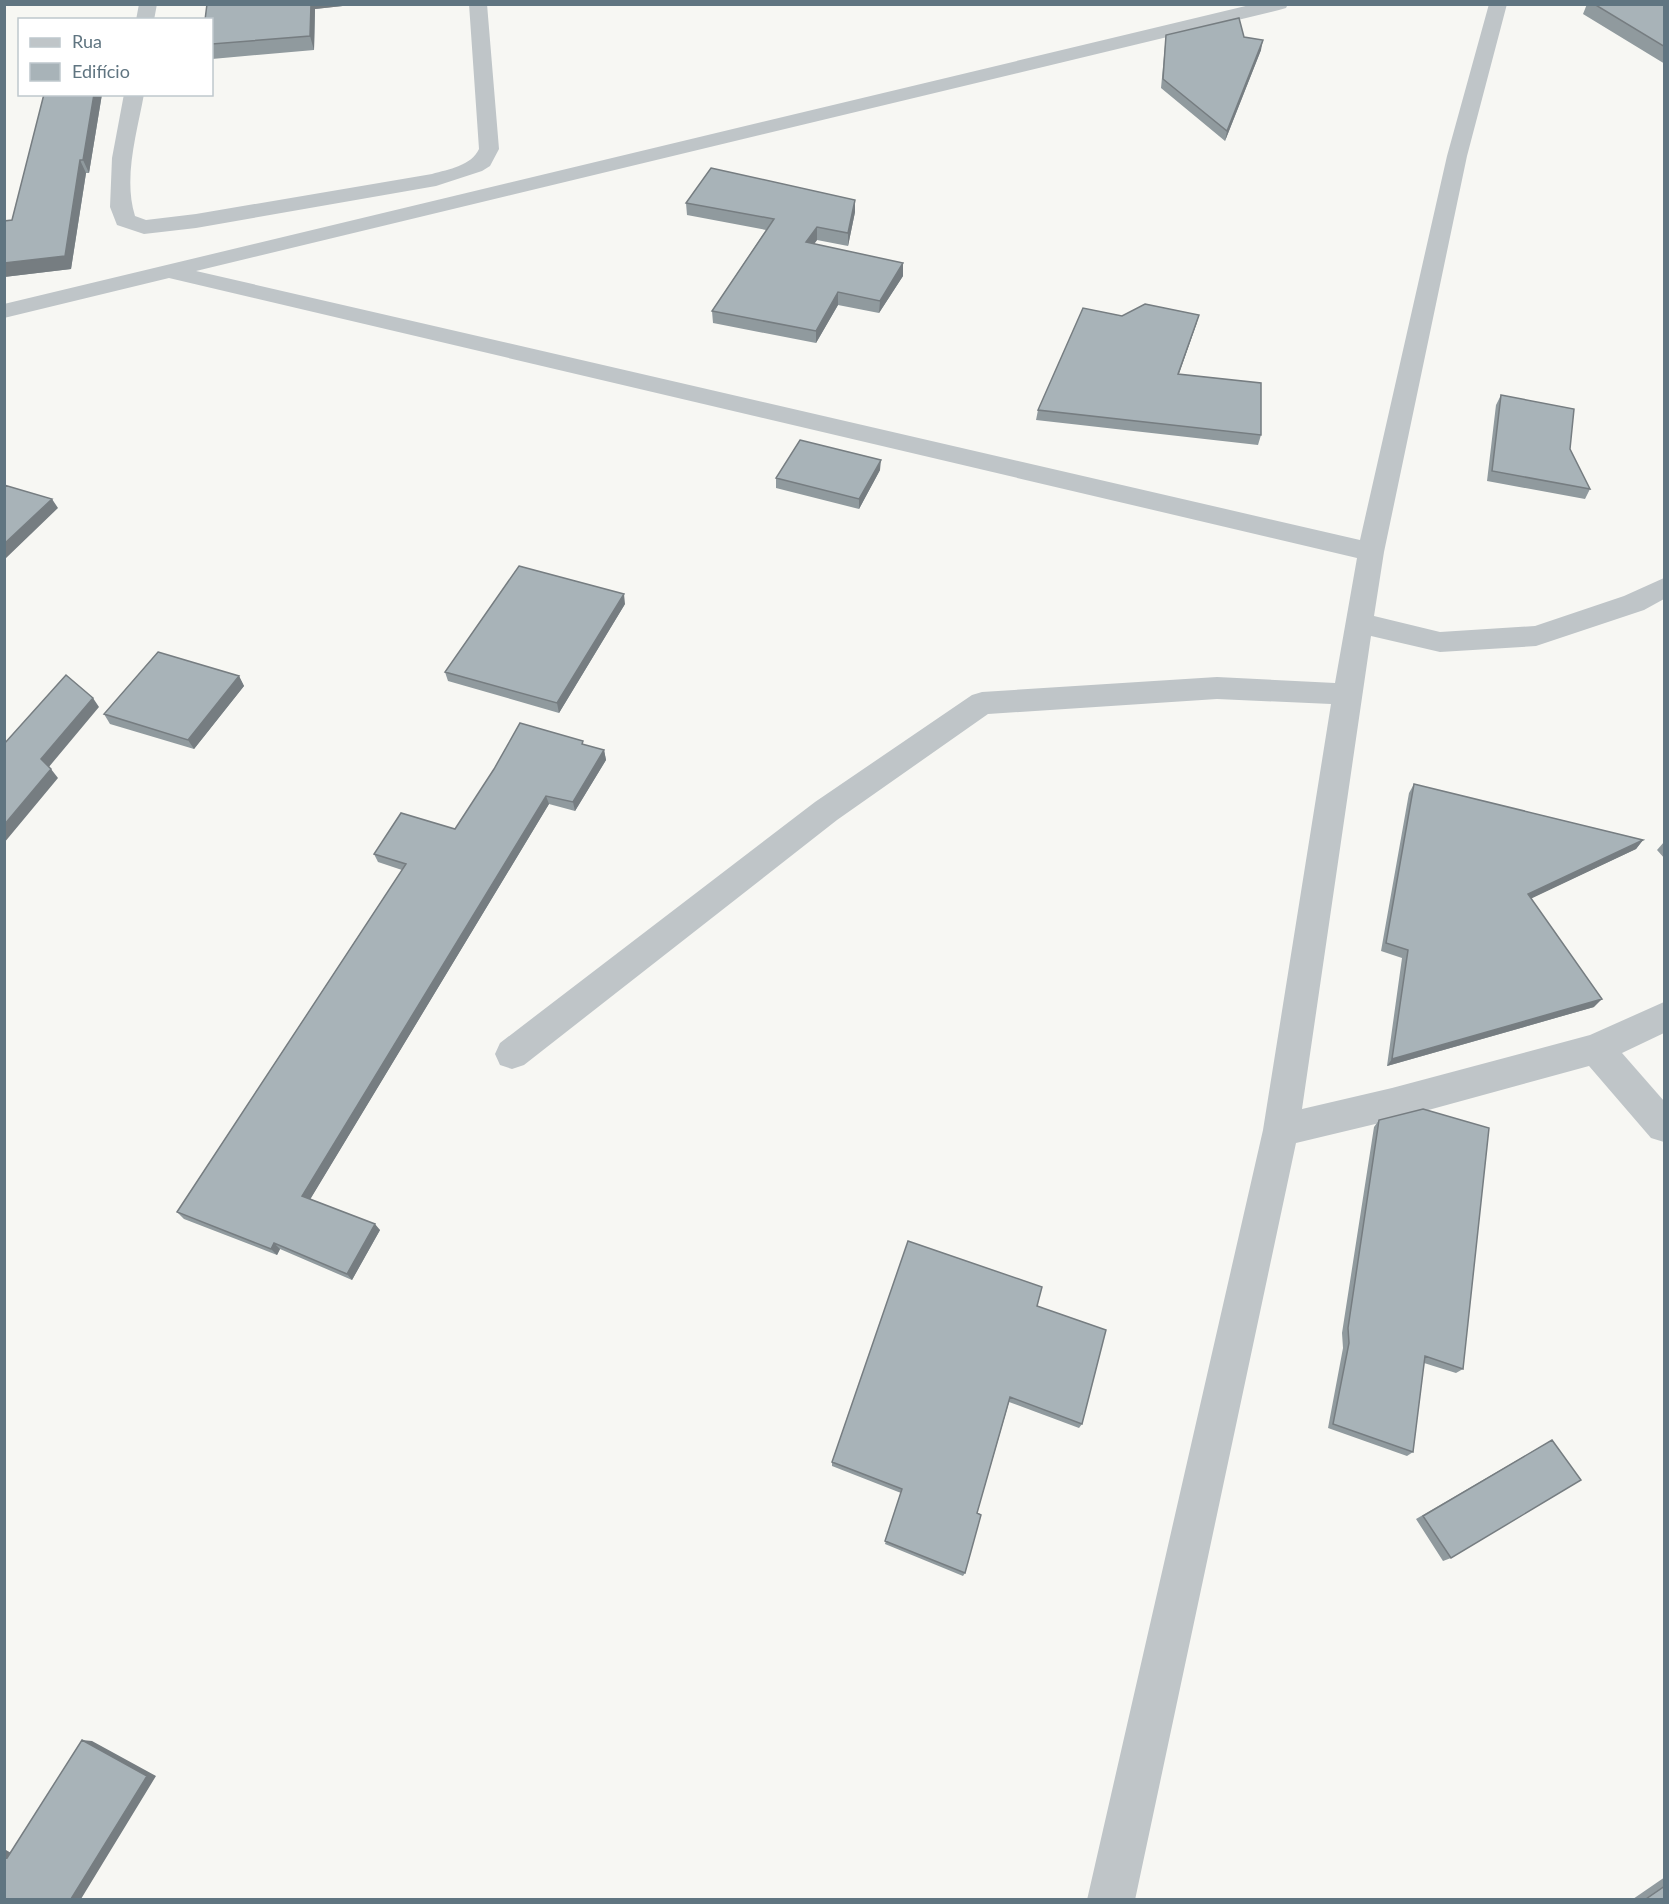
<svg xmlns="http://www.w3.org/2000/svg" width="1669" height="1904" font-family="Lato,sans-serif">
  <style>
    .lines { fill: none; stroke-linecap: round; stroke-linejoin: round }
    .minor { fill: #bfc5c8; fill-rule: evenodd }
    .wall { fill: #909a9e }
    .shaded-wall { fill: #767d81 }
    .building { fill: #a8b3b8; stroke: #767d81; stroke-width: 1.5 }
  </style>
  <rect width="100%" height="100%" fill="#f7f7f3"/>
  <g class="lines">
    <path class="minor" d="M139 4H157L154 20H136Z
      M469 4H487L499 149 490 166 482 171 436 186 196 228 144 234 117 225 110 207 112 158 124 94H144C137 133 123 178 135 216L146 220 196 214 432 174C449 169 471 166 479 149Z
      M1254 4H1288L1286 8 1279 10 196 271 1360 540 1447 156 1489 4H1507L1467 156 1384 552 1374 616 1440 632 1535 626 1624 596 1664 578V599L1644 610 1536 646 1440 652 1371 636 1302 1109 1392 1088 1590 1035 1664 1002V1033L1622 1053 1664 1101V1142L1651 1138 1589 1066 1392 1120 1296 1143 1135 1900H1087L1263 1130 1331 704 1217 699 988 714 837 820 524 1065 512 1069 500 1065 495 1054 500 1043 815 802 972 695 982 692 1217 677 1335 683 1357 558 169 278 4 318V304Z"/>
  </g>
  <path class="wall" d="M207 4H361L315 9 314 50 212 59V20Z
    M1587 4H1665V64L1583 14Z
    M1166 35 1244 37 1261 50 1225 141 1161 88 1165 45Z
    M44 94H102L89 173H86L71 269 4 277V221L12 220Z
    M686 203 855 212 848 246 817 240 814 244 903 276 879 313 838 305 816 343 713 323 712 311 766 230 687 215Z
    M1199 315 1196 325 1179 374 1261 435 1258 445 1036 420 1038 410 1122 316Z
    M1501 395 1570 449 1590 489 1585 499 1487 481 1496 405Z
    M880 470 859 509 776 488V478Z
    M625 604 559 713 448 681 445 672Z
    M239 676 244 686 194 749 110 724 104 714Z
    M584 745 604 750 606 760 575 811 549 804 310 1199 380 1230 352 1280 280 1249 277 1255 184 1219 177 1212 402 870 378 862 374 854 455 829Z
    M1414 784 1643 840 1636 849 1531 898 1594 1007 1387 1066 1402 958 1381 951 1409 793Z
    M1664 842H1665V859L1657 850Z
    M1379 1120 1463 1369 1456 1373 1424 1363 1413 1452 1407 1456 1328 1428 1343 1348 1342 1333 1374 1127Z
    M1037 1306 1082 1424 1079 1428 1009 1402 977 1513 965 1573 963 1576 885 1544 901 1493 832 1466V1462Z
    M1552 1440 1451 1558 1443 1561 1416 1519Z
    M1665 1877V1899H1633Z"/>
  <path class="shaded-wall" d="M311 4H361L315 9 314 50 310 36Z
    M1263 40 1261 50 1225 141 1227 131Z
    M94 94H102L89 173 83 160Z
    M80 160 86 173 71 269 4 277V263Z
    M855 200V212L848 246V233Z
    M817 227V240L806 255V242Z
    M903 263V276L879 313 880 301Z
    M838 292V305L816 343V331Z
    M1199 315 1196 325 1175 384 1178 374Z
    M881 460 880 470 859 509V499Z
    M52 499 58 508 4 560V544Z
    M624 594 625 604 559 713 557 703Z
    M239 676 244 686 194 749 188 740Z
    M93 698 99 707 48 768 41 759Z
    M604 750 606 760 575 811 573 802Z
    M51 769 58 778 4 843V825Z
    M546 796 549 804 308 1203 302 1196Z
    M1643 840 1636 849 1522 903 1528 894Z
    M1602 999 1594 1007 1387 1066 1392 1059Z
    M375 1224 380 1230 352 1280 347 1274Z
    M274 1243 280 1249 277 1255 271 1249Z
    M82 1740 92 1741 156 1776 81 1899H71Z
    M4 1850H6L18 1857 7 1858 4 1857Z"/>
  <path class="building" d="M207 4H311L310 36 212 44V20H205Z
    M1594 4H1665V47Z
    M1239 18 1244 37 1263 40 1227 131 1163 79 1166 35Z
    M44 94H94L83 160H80L65 256 4 263V221L12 220Z
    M711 168 855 200 848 233 817 227 806 242 903 263 880 301 838 292 816 331 712 311 774 219 686 203Z
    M1145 304 1199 315 1178 374 1261 383V435L1038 410 1083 308 1122 316Z
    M1501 395 1574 409 1570 449 1590 489 1492 471Z
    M800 440 881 460 859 499 776 478Z
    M4 485 52 499 4 544Z
    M519 566 624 594 557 703 445 672Z
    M158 652 239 676 188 740 104 714Z
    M66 675 93 698 41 759 51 769 4 825V744Z
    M520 723 583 741 582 744 604 750 573 802 546 796 302 1196 375 1224 347 1274 274 1243 271 1249 177 1212 406 864 374 854 401 813 455 829 494 769Z
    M1414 784 1643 840 1528 894 1602 999 1392 1059 1408 950 1386 943Z
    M1423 1109 1489 1128 1463 1369 1425 1356 1413 1452 1333 1424 1349 1343 1348 1328 1379 1120Z
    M908 1241 1042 1287 1037 1306 1106 1330 1082 1424 1010 1397 977 1513 981 1515 965 1573 885 1541 902 1489 832 1462Z
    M1552 1440 1581 1480 1451 1558 1423 1516Z
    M82 1740 147 1776 71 1899H4V1857L7 1858Z
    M1665 1886V1899H1646Z"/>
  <rect width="1669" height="1904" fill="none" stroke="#607581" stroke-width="12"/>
  <rect x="18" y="18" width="195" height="78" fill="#ffffff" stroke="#bfc8cd" stroke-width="1.5"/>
  <rect x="30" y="38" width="30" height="9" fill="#bfc5c8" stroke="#bfc8cd" stroke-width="1.5"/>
  <text x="72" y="48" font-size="18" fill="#607581">Rua</text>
  <rect x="30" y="63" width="30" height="18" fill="#a8b3b8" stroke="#bfc8cd" stroke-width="1.5"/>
  <text x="72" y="78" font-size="18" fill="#607581">Edifício</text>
</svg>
